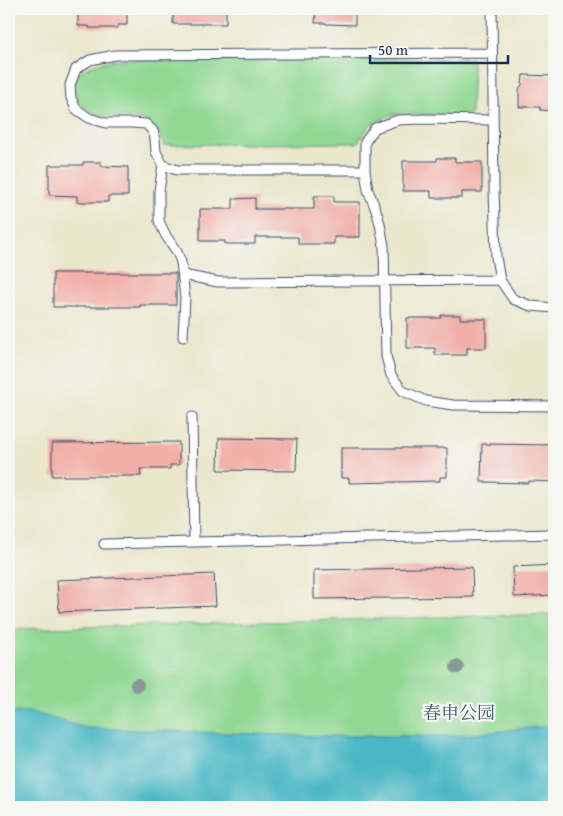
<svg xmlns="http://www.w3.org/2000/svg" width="563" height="816" font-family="'Gentium Book Plus','Noto Serif SC',serif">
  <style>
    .green { fill: #90d893; stroke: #568478 }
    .water { fill: #4ab7c5; stroke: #327392 }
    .building { fill: #f1afa7 }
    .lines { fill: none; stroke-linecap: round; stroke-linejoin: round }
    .lane-casing { stroke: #3a4b6f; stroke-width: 11 }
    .lane { stroke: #fff; stroke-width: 9 }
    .tree { fill: #899997 }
    .labels { text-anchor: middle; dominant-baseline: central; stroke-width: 4.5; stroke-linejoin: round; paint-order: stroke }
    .park-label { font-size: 18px; fill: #38596b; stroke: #f6f6f2 }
  </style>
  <rect width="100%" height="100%" fill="#f6f6f2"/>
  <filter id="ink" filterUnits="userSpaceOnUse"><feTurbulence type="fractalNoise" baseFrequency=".02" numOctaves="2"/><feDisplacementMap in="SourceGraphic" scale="10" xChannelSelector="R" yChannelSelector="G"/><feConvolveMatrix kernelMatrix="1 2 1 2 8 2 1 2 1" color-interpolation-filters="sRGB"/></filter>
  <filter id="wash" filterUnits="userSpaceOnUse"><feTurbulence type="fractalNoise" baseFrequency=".0096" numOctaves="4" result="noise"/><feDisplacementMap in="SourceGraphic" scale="20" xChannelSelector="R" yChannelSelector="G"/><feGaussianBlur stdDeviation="1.12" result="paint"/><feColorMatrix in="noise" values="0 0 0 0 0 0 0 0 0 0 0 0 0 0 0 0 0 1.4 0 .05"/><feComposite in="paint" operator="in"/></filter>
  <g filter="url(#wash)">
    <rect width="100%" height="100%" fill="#ebe7cd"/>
    <path class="green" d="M473 59 471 115 392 114 371 124 357 143 163 145C157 111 123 121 98 114 92 112 86 108 80 105L74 88 79 73 95 64 114 60Z
      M554 614V807H9V629Z"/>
    <path class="water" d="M9 712H31L86 728 313 736H455L554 725V807H9Z"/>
    <g id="blocks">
      <path class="building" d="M78 9H127V25H118V28H89V26H78Z
        M173 9H226V24H173Z
        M316 9H355V25L326 24V23H315Z
        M523 75 554 76V111L540 110V107H519V89L522 85Z
        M437 158H455V162H482V192H462V198H431V191H403V161H437Z
        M83 162H101V166L128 167V196H108V202H77V196L49 195V165H83Z
        M314 196H334V202H360V237H334V244H298V237H255V244H225V241H200V209H233V199L255 198V209H314Z
        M53 273H176V305H140V307H53Z
        M441 315H460V319H486V348H467V355H435V348H407V318H441Z
        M219 438 297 439 296 471 218 470Z
        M179 442V465H170V469H140L141 476H52V443Z
        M482 444 554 445V482L529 481V483L481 482Z
        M341 448H447V477H440V481L349 483V478H341Z
        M554 565V595L514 597 513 567Z
        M472 567 473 597 314 599V570Z
        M214 574 216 606 59 612 57 580Z"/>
    </g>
  </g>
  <g filter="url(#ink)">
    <use href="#blocks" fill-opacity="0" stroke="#3a4b6f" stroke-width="1"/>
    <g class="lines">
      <g class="lane-casing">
        <path id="lane" d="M492 9 494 188 496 257 500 280 513 299 531 306 554 308
          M493 120 424 119 398 120 375 128 365 142V170L368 190 376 210 380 224 384 246 386 356 391 375 403 391 426 401 453 405 554 406
          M163 165 159 191V221L166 236 177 252 181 262 185 298 183 337
          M365 170H177L163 165 156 152 155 139 153 131 146 124 132 123H106L89 118 76 109 71 98 70 85 76 69 90 60 115 55 492 53
          M183 275 218 282 500 280
          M192 417 194 542
          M104 544 554 534"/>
      </g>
      <use href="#lane" class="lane"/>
    </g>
    <g class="tree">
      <circle cx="457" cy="667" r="7"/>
      <circle cx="137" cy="685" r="7"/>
    </g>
  </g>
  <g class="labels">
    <g class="park-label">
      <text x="459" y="712">春申公园</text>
    </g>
  </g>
  <rect width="563" height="816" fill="none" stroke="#f6f6f2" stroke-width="30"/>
  <path d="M370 55v8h138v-8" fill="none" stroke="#1b2f5e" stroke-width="2.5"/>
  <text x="378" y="55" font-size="15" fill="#1b2f5e" stroke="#f6f6f2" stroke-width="4" paint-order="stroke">50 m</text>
</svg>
